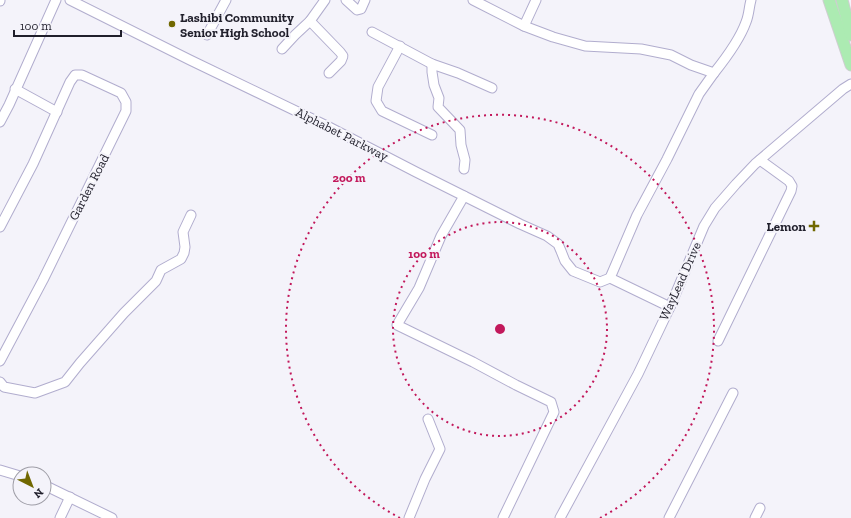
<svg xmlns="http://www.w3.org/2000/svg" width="851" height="518" font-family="'Zilla Slab',serif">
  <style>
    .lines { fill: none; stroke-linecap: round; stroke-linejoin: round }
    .minor-casing { stroke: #b1adce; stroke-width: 11 }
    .major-casing { stroke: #ceced0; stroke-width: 13 }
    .minor { stroke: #fff; stroke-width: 9 }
    .major { stroke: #acebb2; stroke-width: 11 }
    .ring { fill: none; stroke: #c2185b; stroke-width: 2; stroke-dasharray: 2 4 }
    .poi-dot { fill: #716800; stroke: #f4f3fa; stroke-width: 1.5 }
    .labels { text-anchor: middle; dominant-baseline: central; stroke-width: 4; stroke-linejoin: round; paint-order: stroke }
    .poi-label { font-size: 13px; font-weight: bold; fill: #201f2b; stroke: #f4f3fa; text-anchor: start }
    .street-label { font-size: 13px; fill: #201f2b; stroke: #f4f3fa }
    .centre { fill: #c2185b; stroke: #f4f3fa; stroke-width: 2 }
    .ring-label { font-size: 12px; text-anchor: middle; font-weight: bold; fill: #c2185b; stroke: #f4f3fa; stroke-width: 4; stroke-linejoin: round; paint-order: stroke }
  </style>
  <rect width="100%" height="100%" fill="#f4f3fa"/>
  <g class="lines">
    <defs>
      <g id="minor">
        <path d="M70 0 190 60 327 126 416 172 520 224 547 236 558 244 561 251 565 261 573 271 600 282 610 278"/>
        <path d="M346 0 357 10 361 9 365 0"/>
        <path d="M473 0 524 26 553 37 585 46 641 49 671 55 691 65 714 73 699 94 667 159 637 215 610 278 670 307"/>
        <path d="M0 1V0"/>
        <path d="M310 21 340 52 343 56 341 61 329 73"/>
        <path d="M524 26 536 0"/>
        <path d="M372 32 432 64 458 73 492 88"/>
        <path d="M207 35 226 0"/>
        <path d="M400 46 378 87 376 101 382 111 432 135"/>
        <path d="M282 49 295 35 310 21 325 0"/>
        <path d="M432 64V72L434 85 439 98 438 107 460 130 461 145 465 160 464 169"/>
        <path d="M714 73C726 58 740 39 746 22 749 15 749 7 751 0"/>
        <path d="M15 89 57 112"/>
        <path d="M0 122 9 105 56 0"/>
        <path d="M464 196 441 236 419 288 397 325 473 362 516 385 551 402 554 412 503 518"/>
        <path d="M0 227 33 164 70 82 75 75H82L121 93 126 102V111L43 280 0 361"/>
        <path d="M718 341 791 191 792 186 789 181 760 160"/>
        <path d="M0 382 4 387 35 393 65 382 80 363 124 313 156 281 161 270 181 259 184 253 185 247 183 232 191 215"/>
        <path d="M0 470 20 476"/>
        <path d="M44 485 112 518"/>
        <path d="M60 518 70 497"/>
        <path d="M409 518 425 479 440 449 428 419"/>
        <path d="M560 518 638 374 670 307 704 226 715 208 736 184 755 164 843 89 851 84"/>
        <path d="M669 518 733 393"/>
        <path d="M755 518 760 508"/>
      </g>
      <g id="major">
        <path d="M829 0 851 65"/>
        <path d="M842 0 851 35"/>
      </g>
    </defs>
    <use href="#minor" class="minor-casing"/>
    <use href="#major" class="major-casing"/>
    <use href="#minor" class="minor"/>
    <use href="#major" class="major"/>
  </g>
  <g class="ring">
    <circle cx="500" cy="329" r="107"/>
    <path d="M400 518A214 214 0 1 1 600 518"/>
  </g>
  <g class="poi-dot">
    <circle cx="172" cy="24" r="4"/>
    <path d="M812 220h4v4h4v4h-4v4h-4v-4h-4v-4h4z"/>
  </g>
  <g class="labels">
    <g class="poi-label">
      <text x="180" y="17">Lashibi Community<tspan x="180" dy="15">Senior High School</tspan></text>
      <text x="806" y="226" text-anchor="end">Lemon</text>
    </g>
    <g class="street-label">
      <text transform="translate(342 134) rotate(27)">Alphabet Parkway</text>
      <text transform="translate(89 187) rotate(-63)">Garden Road</text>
      <text transform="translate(680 281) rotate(-66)">WayLead Drive</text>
    </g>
  </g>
  <circle cx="500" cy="329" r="6" class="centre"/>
  <g class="ring-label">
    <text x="349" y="182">200 m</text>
    <text x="424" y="258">100 m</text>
  </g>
  <g transform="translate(32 486) rotate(138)"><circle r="19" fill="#f4f3fa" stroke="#9f9ea7"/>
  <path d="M0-3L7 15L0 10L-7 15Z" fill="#716800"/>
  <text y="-6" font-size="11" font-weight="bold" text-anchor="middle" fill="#201f2b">N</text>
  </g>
  <path d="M14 30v6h107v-6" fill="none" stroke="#201f2b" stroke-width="2"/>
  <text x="20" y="30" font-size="12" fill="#201f2b" stroke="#f4f3fa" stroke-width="3" paint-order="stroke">100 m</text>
</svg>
